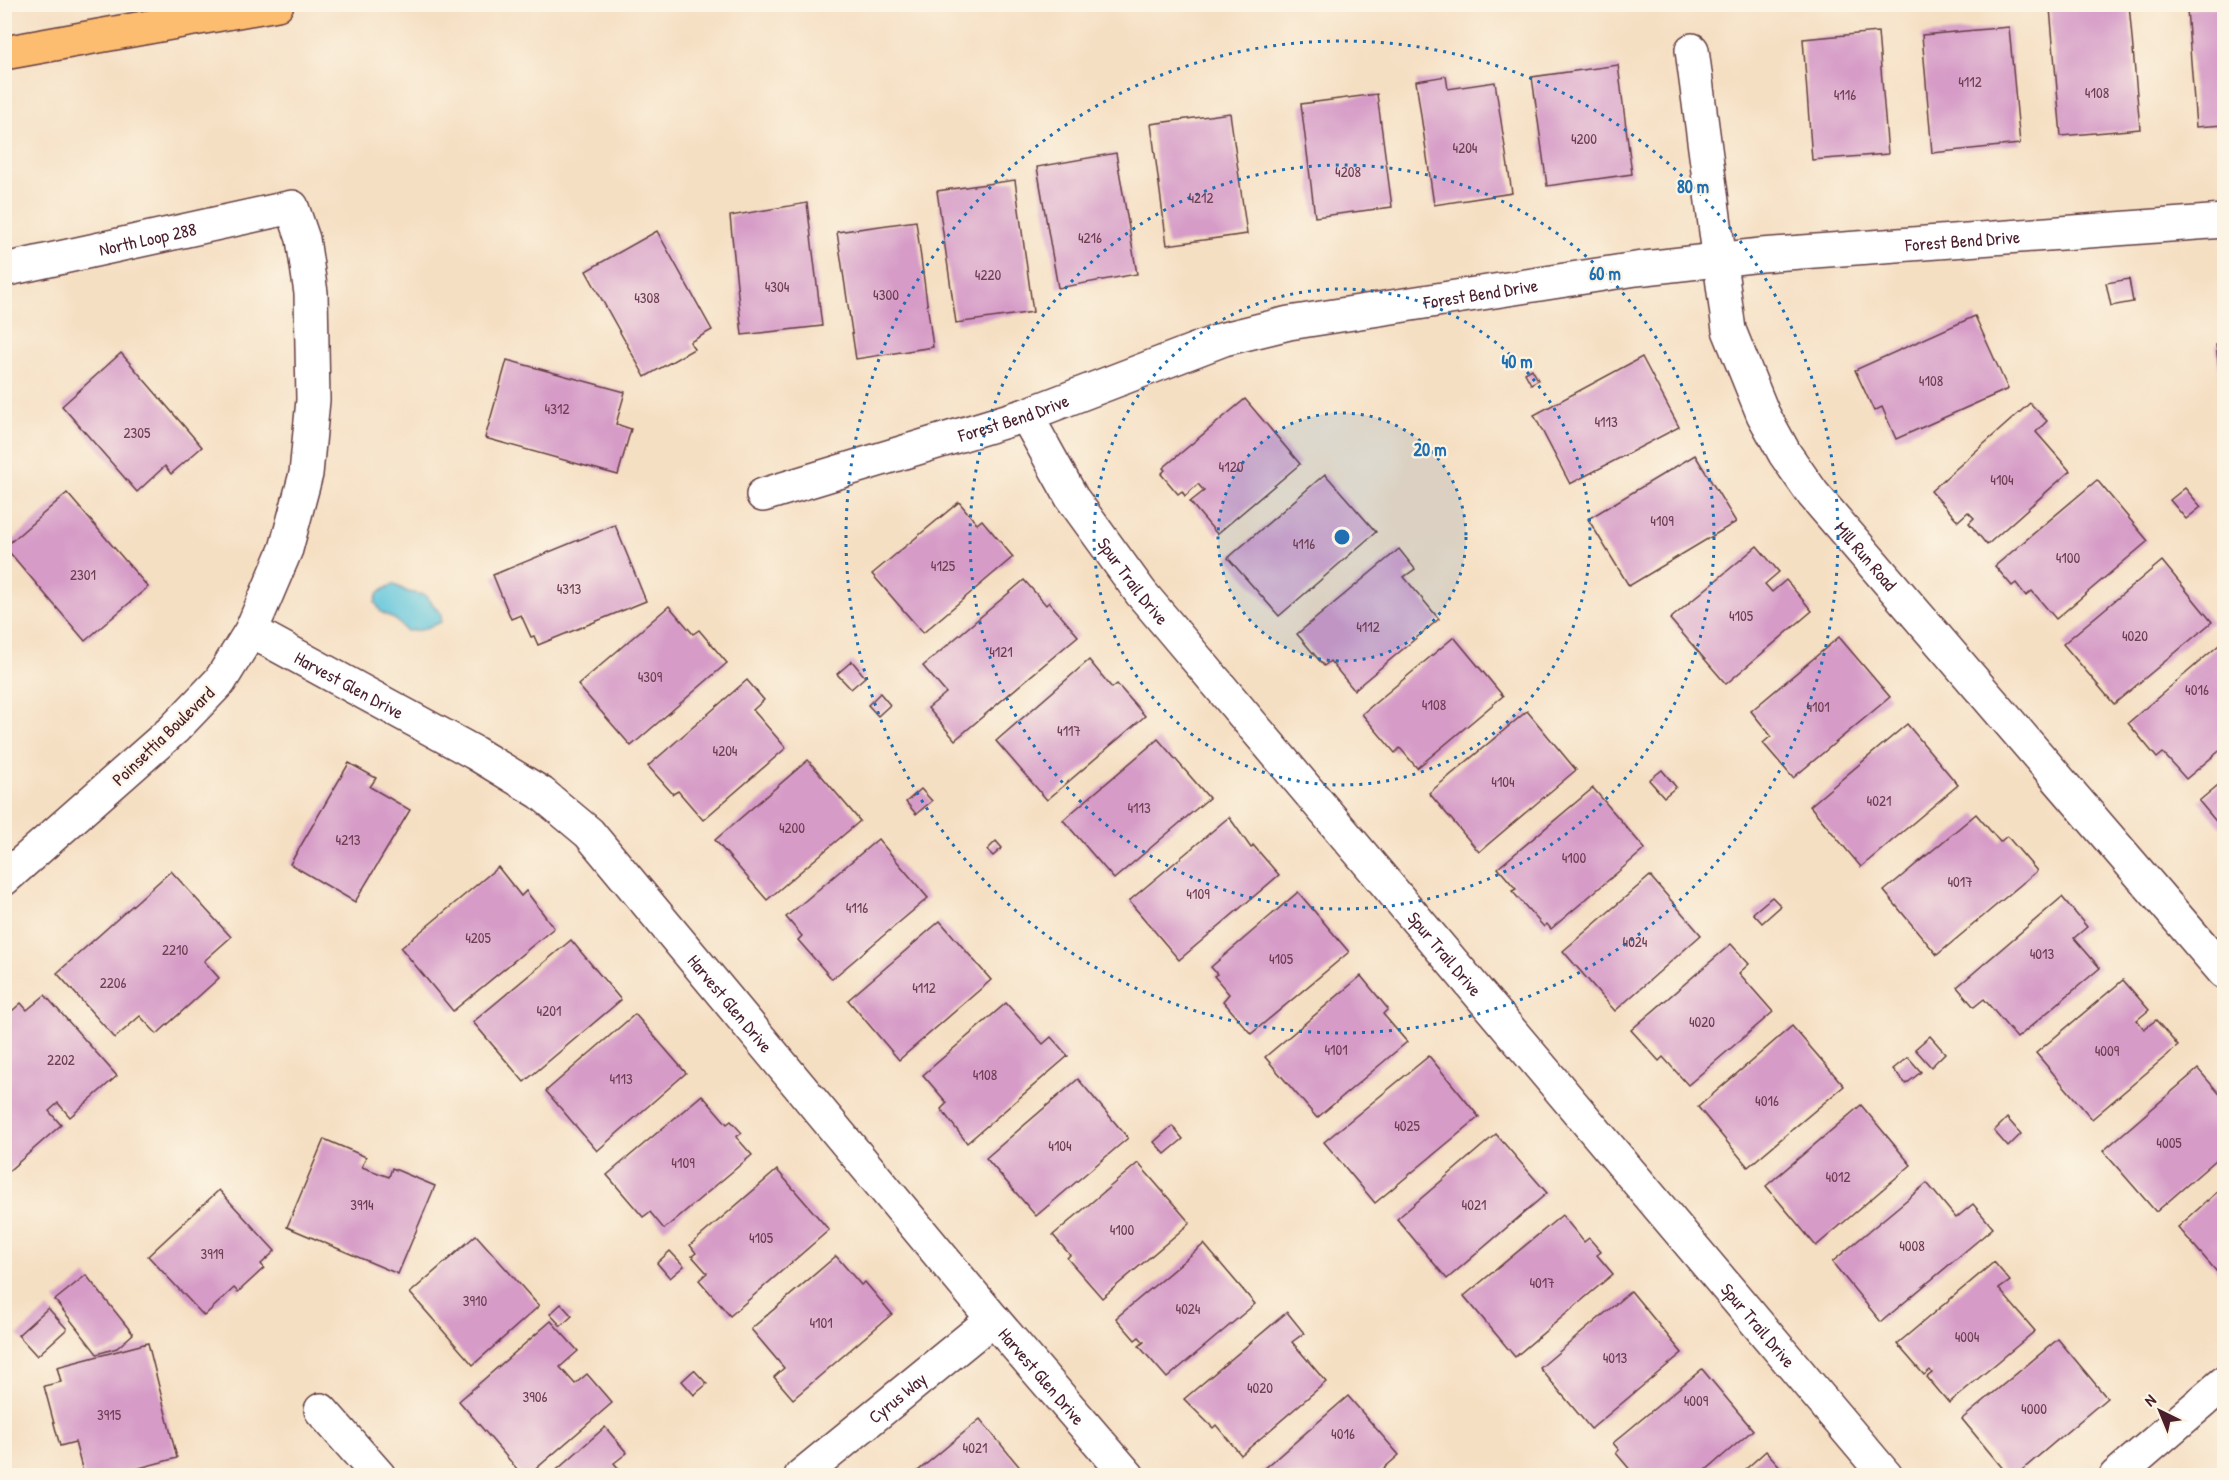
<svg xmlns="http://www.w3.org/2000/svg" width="2229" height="1480" font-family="'Patrick Hand',sans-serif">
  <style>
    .water { fill: #5ec5dc; stroke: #547284; stroke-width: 1.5 }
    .building { fill: #d69bc7 }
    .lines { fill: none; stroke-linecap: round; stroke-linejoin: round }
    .minor-casing { stroke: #643c42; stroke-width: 36 }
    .highway-casing { stroke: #643c42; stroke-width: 36 }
    .minor { stroke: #fff; stroke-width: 33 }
    .highway { stroke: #fcbd6f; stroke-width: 33 }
    .ring { fill: none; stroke: #1f6fb2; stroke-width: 3; stroke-dasharray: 3 6 }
    .labels { text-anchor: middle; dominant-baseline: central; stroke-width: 4.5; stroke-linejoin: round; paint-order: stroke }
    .number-label { font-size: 15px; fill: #6d3e52 }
    .street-label { font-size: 18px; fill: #4a1f2b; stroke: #fcf5e5 }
    .centre { fill: #1f6fb2; stroke: #fcf5e5; stroke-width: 3 }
    .ring-label { font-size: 18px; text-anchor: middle; font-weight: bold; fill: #1f6fb2; stroke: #fcf5e5; stroke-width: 4.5; stroke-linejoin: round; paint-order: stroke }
  </style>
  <rect width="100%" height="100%" fill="#fcf5e5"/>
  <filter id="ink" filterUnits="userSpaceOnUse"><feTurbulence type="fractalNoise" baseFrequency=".0167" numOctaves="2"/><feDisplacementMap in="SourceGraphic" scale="12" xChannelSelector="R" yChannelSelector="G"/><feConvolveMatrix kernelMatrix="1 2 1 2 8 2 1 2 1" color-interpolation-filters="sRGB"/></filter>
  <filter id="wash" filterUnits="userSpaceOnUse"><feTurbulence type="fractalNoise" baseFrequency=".008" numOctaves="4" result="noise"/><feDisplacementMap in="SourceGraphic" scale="24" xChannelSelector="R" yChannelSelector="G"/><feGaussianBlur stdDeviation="1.35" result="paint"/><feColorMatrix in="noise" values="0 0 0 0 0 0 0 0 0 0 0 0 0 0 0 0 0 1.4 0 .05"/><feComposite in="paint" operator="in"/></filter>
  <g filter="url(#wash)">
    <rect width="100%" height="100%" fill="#f5dfc3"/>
    <path class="water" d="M393 584 408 592 425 595 441 614V622L421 630 406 631 396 620 381 612 375 602 378 593Z"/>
    <g id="blocks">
      <g class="building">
        <path d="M2093 4H2129L2140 129 2061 136 2050 8Z"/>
        <path d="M2224 6V125L2196 127 2187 9Z"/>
        <path d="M2009 27 2020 144 1932 153 1922 35Z"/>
        <path d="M1878 32 1888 154 1812 160 1803 39Z"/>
        <path d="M1618 65 1632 174 1547 186 1532 77Z"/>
        <path d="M1446 76 1448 89 1495 82 1512 193 1434 205 1416 81Z"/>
        <path d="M1377 94 1392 207 1315 217 1301 104Z"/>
        <path d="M1230 113 1247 234 1167 245 1151 124Z"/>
        <path d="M1116 153 1137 274 1058 288 1037 167Z"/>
        <path d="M1015 180 1033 312 956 323 937 191Z"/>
        <path d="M807 203 822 326 742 335 730 216Z"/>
        <path d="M916 221 933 347 856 359 837 232Z"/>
        <path d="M657 231 712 330 690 342 694 349 645 377 586 271Z"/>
        <path d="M2129 279 2133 302 2111 306 2106 283Z"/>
        <path d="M1975 316 2008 389 1896 439 1882 407 1874 411 1855 370Z"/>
        <path d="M2224 344V392L2222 393 2216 345Z"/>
        <path d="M121 353 202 447 171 474 165 466 137 492 62 406Z"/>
        <path d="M1642 357 1679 427 1570 484 1534 415Z"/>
        <path d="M507 360 625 392 616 424 631 429 618 475 485 438Z"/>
        <path d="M1532 369 1538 380 1531 384 1525 373Z"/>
        <path d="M1245 399 1300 464 1217 534 1190 502 1204 491 1198 484 1185 496 1182 491 1178 494 1161 474 1165 470 1163 468Z"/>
        <path d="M2030 403 2047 421 2036 432 2070 471 1987 545 1969 523 1974 518 1968 512 1958 521 1931 491Z"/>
        <path d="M1695 455 1736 522 1629 586 1588 519Z"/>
        <path d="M1325 474 1376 532 1279 616 1228 558Z"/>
        <path d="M2097 480 2148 541 2056 619 2032 591 2026 596 2016 583 2012 586 1995 566Z"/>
        <path d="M2185 488 2201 507 2186 519 2170 500Z"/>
        <path d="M67 493 148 587 85 641 5 547Z"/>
        <path d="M959 502 977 524 982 520 1013 557 923 633 872 574Z"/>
        <path d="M615 525 646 601 538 645 534 636 531 637 521 615 511 619 493 575Z"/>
        <path d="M1757 546 1779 572 1765 584 1772 592 1786 580 1812 611 1726 684 1670 619Z"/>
        <path d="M1399 549 1415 569 1404 577 1439 619 1354 690 1330 661 1324 666 1297 634Z"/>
        <path d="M2162 561 2212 622 2114 704 2063 644Z"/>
        <path d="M1024 580 1046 605 1049 602 1078 636 955 740 928 708 946 693 923 666Z"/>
        <path d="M669 606 693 634 699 630 727 663 631 746 578 685Z"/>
        <path d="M1454 637 1503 696 1417 768 1400 748 1395 753 1362 714Z"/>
        <path d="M1839 637 1890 697 1793 778 1763 743 1771 736 1751 711Z"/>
        <path d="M2219 645 2224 652V747L2186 779 2163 753 2157 758 2128 723Z"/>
        <path d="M1089 660 1112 688 1117 684 1145 716 1047 800 996 741Z"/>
        <path d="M852 661 865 677 851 689 837 674Z"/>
        <path d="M747 680 764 700 753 710 786 748 703 820 678 791 673 794 648 766Z"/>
        <path d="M880 693 890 705 878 716 868 705Z"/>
        <path d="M1527 711 1576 770 1479 852 1429 793Z"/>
        <path d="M1907 724 1958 785 1861 867 1810 806Z"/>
        <path d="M1158 739 1209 798 1114 879 1063 820Z"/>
        <path d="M808 760 860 821 767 900 715 840Z"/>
        <path d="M349 763 376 778 370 787 410 810 355 902 290 864Z"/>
        <path d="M1662 770 1676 787 1664 797 1649 780Z"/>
        <path d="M2224 780V831L2199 801Z"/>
        <path d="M1593 788 1645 849 1551 929 1547 924 1544 927 1512 891 1516 889 1498 868Z"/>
        <path d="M921 789 932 801 916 814 906 802Z"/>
        <path d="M1976 814 2000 842 2007 836 2037 871 1937 955 1884 891Z"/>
        <path d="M1229 817 1251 848 1253 845 1279 875 1179 960 1129 901Z"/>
        <path d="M878 839 928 898 832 979 798 940 802 936 786 917Z"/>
        <path d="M996 841 1002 848 993 856 987 850Z"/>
        <path d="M498 867 521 896 526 891 554 928 453 1011 401 948Z"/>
        <path d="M171 871 231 937 204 961 219 978 157 1034 140 1016 115 1038 57 973Z"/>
        <path d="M1650 876 1701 935 1615 1011 1563 951Z"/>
        <path d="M1298 892 1349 952 1251 1034 1223 1001 1229 994 1214 976 1217 974 1211 967Z"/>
        <path d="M1772 897 1781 906 1762 923 1753 913Z"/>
        <path d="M2062 897 2087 927 2074 938 2100 968 2017 1038 1984 999 1974 1007 1957 987Z"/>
        <path d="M940 921 991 980 899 1060 848 1000Z"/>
        <path d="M571 940 621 1000 524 1082 473 1022Z"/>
        <path d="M1731 944 1749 964 1739 973 1773 1012 1688 1085 1663 1057 1659 1061 1631 1030Z"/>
        <path d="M1361 976 1388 1009 1383 1014 1407 1042 1317 1118 1265 1057Z"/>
        <path d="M2123 980 2149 1010 2137 1020 2144 1029 2156 1020 2178 1046 2092 1119 2036 1053Z"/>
        <path d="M45 995 117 1076 70 1117 58 1103 49 1111 61 1125 4 1175V1018L21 1003 27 1010Z"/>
        <path d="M1006 1003 1043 1044 1051 1037 1068 1056 967 1143 941 1109 947 1103 923 1075Z"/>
        <path d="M635 1014 686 1073 597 1151 546 1091Z"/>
        <path d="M1792 1026 1844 1086 1748 1167 1698 1107Z"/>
        <path d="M1930 1036 1945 1053 1931 1067 1915 1049Z"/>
        <path d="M1429 1056 1479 1117 1375 1203 1324 1142Z"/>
        <path d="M1908 1057 1921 1072 1906 1084 1893 1069Z"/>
        <path d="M2198 1069 2224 1099V1153L2156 1212 2103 1151Z"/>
        <path d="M1078 1079 1128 1138 1036 1216 986 1158Z"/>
        <path d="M702 1095 727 1124 731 1121 742 1133 736 1137 752 1155 664 1229 650 1212 643 1217 607 1175Z"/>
        <path d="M1861 1105 1911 1165 1816 1246 1766 1186Z"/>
        <path d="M2007 1118 2021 1134 2008 1147 1994 1131Z"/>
        <path d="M1172 1126 1183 1139 1165 1154 1154 1142Z"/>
        <path d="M1496 1134 1547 1193 1447 1279 1397 1219Z"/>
        <path d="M324 1139 366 1157 362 1167 389 1177 392 1168 435 1186 398 1274 287 1227Z"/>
        <path d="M1138 1163 1190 1223 1102 1298 1067 1258 1070 1255 1053 1235Z"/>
        <path d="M777 1170 829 1230 730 1316 699 1280 707 1273 692 1256 696 1253 690 1245Z"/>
        <path d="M1927 1183 1956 1218 1973 1204 1993 1228 1881 1322 1832 1262Z"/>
        <path d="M2224 1186V1280L2178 1227Z"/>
        <path d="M219 1190 275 1251 261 1264 264 1268 238 1292 234 1288 204 1316 148 1256Z"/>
        <path d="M1562 1215 1584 1242 1589 1238 1601 1252 1597 1255 1613 1274 1515 1357 1464 1296Z"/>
        <path d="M476 1235 539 1306 473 1365 410 1293Z"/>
        <path d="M1204 1244 1255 1304 1167 1378 1139 1346 1144 1342 1139 1337 1135 1340 1116 1318Z"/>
        <path d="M670 1251 684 1266 670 1278 657 1263Z"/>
        <path d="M836 1256 861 1285 865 1282 892 1314 793 1399 774 1377 784 1368 751 1329Z"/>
        <path d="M1994 1262 2010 1281 1999 1289 2035 1331 1949 1403 1927 1377 1932 1373 1930 1370 1924 1375 1897 1344Z"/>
        <path d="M86 1275 133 1334 117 1348 97 1354 55 1300Z"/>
        <path d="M1631 1291 1682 1353 1591 1429 1540 1368Z"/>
        <path d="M561 1304 572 1316 561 1326 550 1314Z"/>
        <path d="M48 1308 67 1329 37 1356 18 1335Z"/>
        <path d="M1287 1312 1304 1333 1292 1342 1326 1382 1241 1455 1216 1425 1213 1428 1184 1399Z"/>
        <path d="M551 1321 578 1351 560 1367 575 1384 587 1374 612 1403 531 1473 523 1476 459 1401Z"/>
        <path d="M2058 1339 2107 1398 2015 1476H2009L1962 1419Z"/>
        <path d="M148 1343 177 1458 109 1476H84L75 1442 60 1446 44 1386 61 1382 57 1367Z"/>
        <path d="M1702 1369 1753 1430 1699 1476H1628L1632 1472 1616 1453 1619 1450 1613 1443Z"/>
        <path d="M694 1370 707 1384 694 1395 682 1381Z"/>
        <path d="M1348 1396 1399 1455 1375 1476H1256Z"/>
        <path d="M980 1419 1027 1476H912Z"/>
        <path d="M605 1427 627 1453 614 1463 625 1476H550Z"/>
        <path d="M1766 1451 1783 1470 1787 1467 1794 1476H1738Z"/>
      </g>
    </g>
  </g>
  <g filter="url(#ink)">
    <use href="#blocks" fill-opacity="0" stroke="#643c42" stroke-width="1.5"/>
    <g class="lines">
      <defs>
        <g id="minor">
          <path id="s1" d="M1692 50 1729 330 1763 414 1785 454 1813 494 2224 972"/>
          <path id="s2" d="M4 270 292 207 303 239 311 293 313 400 306 474 286 549 251 631 220 681 174 729 4 879"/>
          <path id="s3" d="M1026 415 1072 498 1141 593 1886 1476"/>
          <path id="s4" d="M763 495 1026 415 1224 339 1289 323 1636 269 1761 255 2224 221"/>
          <path id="s5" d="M251 631 475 753 541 793 589 833 993 1319 1128 1476"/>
          <path d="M321 1410 379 1476"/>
          <path id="s6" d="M801 1476 993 1319"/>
          <path d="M2116 1476 2224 1383"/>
        </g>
        <path id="highway" d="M4 53 277 4"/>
      </defs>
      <use href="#minor" class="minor-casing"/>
      <use href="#highway" class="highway-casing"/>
      <use href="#minor" class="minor"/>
      <use href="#highway" class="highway"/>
    </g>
  </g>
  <circle cx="1342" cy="537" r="124" fill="#1f6fb2" fill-opacity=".12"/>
  <g class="ring">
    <circle cx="1342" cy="537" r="124"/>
    <circle cx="1342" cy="537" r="248"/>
    <circle cx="1342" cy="537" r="372"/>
    <circle cx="1342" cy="537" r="496"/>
  </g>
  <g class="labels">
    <g class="number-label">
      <text x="1970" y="81">4112</text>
      <text x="2097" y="92">4108</text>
      <text x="1845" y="94">4116</text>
      <text x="1584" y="138">4200</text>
      <text x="1465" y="147">4204</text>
      <text x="1348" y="171">4208</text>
      <text x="1201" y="197">4212</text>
      <text x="1090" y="237">4216</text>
      <text x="988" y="274">4220</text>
      <text x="777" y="286">4304</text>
      <text x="886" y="294">4300</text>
      <text x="647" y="297">4308</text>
      <text x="1931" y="380">4108</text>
      <text x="557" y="408">4312</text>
      <text x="1606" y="421">4113</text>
      <text x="137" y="432">2305</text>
      <text x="1231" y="466">4120</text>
      <text x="2002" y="479">4104</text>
      <text x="1662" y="520">4109</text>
      <text x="1304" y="543">4116</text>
      <text x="2068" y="557">4100</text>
      <text x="943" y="565">4125</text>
      <text x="83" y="574">2301</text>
      <text x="569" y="588">4313</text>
      <text x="1741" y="615">4105</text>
      <text x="1368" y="626">4112</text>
      <text x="2135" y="635">4020</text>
      <text x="1001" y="651">4121</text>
      <text x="650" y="676">4309</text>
      <text x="2197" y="689">4016</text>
      <text x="1434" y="704">4108</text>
      <text x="1818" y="706">4101</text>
      <text x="1069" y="730">4117</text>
      <text x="725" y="750">4204</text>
      <text x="1503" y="781">4104</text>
      <text x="1879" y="800">4021</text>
      <text x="1139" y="807">4113</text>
      <text x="792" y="827">4200</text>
      <text x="348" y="839">4213</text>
      <text x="1574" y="857">4100</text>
      <text x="1960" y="881">4017</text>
      <text x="1198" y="893">4109</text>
      <text x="857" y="907">4116</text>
      <text x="478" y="937">4205</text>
      <text x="1635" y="941">4024</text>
      <text x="175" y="949">2210</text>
      <text x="2042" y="953">4013</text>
      <text x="1281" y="958">4105</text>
      <text x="113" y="982">2206</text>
      <text x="924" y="987">4112</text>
      <text x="549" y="1010">4201</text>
      <text x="1702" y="1021">4020</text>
      <text x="1336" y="1049">4101</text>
      <text x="2107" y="1050">4009</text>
      <text x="61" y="1059">2202</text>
      <text x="985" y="1074">4108</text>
      <text x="621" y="1078">4113</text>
      <text x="1767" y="1100">4016</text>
      <text x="1407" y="1125">4025</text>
      <text x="2169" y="1142">4005</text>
      <text x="1060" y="1145">4104</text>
      <text x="683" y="1162">4109</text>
      <text x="1838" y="1176">4012</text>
      <text x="362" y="1204">3914</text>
      <text x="1474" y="1204">4021</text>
      <text x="1122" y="1229">4100</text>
      <text x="761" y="1237">4105</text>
      <text x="1912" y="1245">4008</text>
      <text x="212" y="1253">3919</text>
      <text x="1542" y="1282">4017</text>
      <text x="475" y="1300">3910</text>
      <text x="1188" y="1308">4024</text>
      <text x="821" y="1322">4101</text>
      <text x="1967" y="1336">4004</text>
      <text x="1615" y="1357">4013</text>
      <text x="1260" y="1387">4020</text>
      <text x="535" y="1396">3906</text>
      <text x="1696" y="1400">4009</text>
      <text x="2034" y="1408">4000</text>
      <text x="109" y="1414">3915</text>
      <text x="1343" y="1433">4016</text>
      <text x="975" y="1447">4021</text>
    </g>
    <g class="street-label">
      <text stroke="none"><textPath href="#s2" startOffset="147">North Loop 288</textPath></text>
      <text stroke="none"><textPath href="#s4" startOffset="1233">Forest Bend Drive</textPath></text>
      <text stroke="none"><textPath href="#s4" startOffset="748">Forest Bend Drive</textPath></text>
      <text stroke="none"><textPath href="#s4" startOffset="262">Forest Bend Drive</textPath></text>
      <text stroke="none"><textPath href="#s1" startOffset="549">Mill Run Road</textPath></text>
      <text stroke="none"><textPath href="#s3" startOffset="198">Spur Trail Drive</textPath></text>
      <text stroke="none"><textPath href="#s5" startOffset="112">Harvest Glen Drive</textPath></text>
      <text transform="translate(163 736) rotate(-44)">Poinsettia Boulevard</text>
      <text stroke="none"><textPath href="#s3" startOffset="684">Spur Trail Drive</textPath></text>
      <text stroke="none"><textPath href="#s5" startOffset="616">Harvest Glen Drive</textPath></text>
      <text stroke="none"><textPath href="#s3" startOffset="1170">Spur Trail Drive</textPath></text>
      <text stroke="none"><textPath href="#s5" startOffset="1102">Harvest Glen Drive</textPath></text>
      <text stroke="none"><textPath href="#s6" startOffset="124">Cyrus Way</textPath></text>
    </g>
  </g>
  <circle cx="1342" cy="537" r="9" class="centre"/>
  <g class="ring-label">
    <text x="1693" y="193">80 m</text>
    <text x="1605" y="280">60 m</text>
    <text x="1517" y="368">40 m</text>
    <text x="1430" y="456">20 m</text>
  </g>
  <rect width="2229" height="1480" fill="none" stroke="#fcf5e5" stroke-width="24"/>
  <g transform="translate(2160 1411) rotate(317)" stroke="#fcf5e5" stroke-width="4.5" paint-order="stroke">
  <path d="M0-4.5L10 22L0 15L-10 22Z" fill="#4a1f2b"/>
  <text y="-9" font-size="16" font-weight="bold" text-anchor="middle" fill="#4a1f2b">N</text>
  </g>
</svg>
